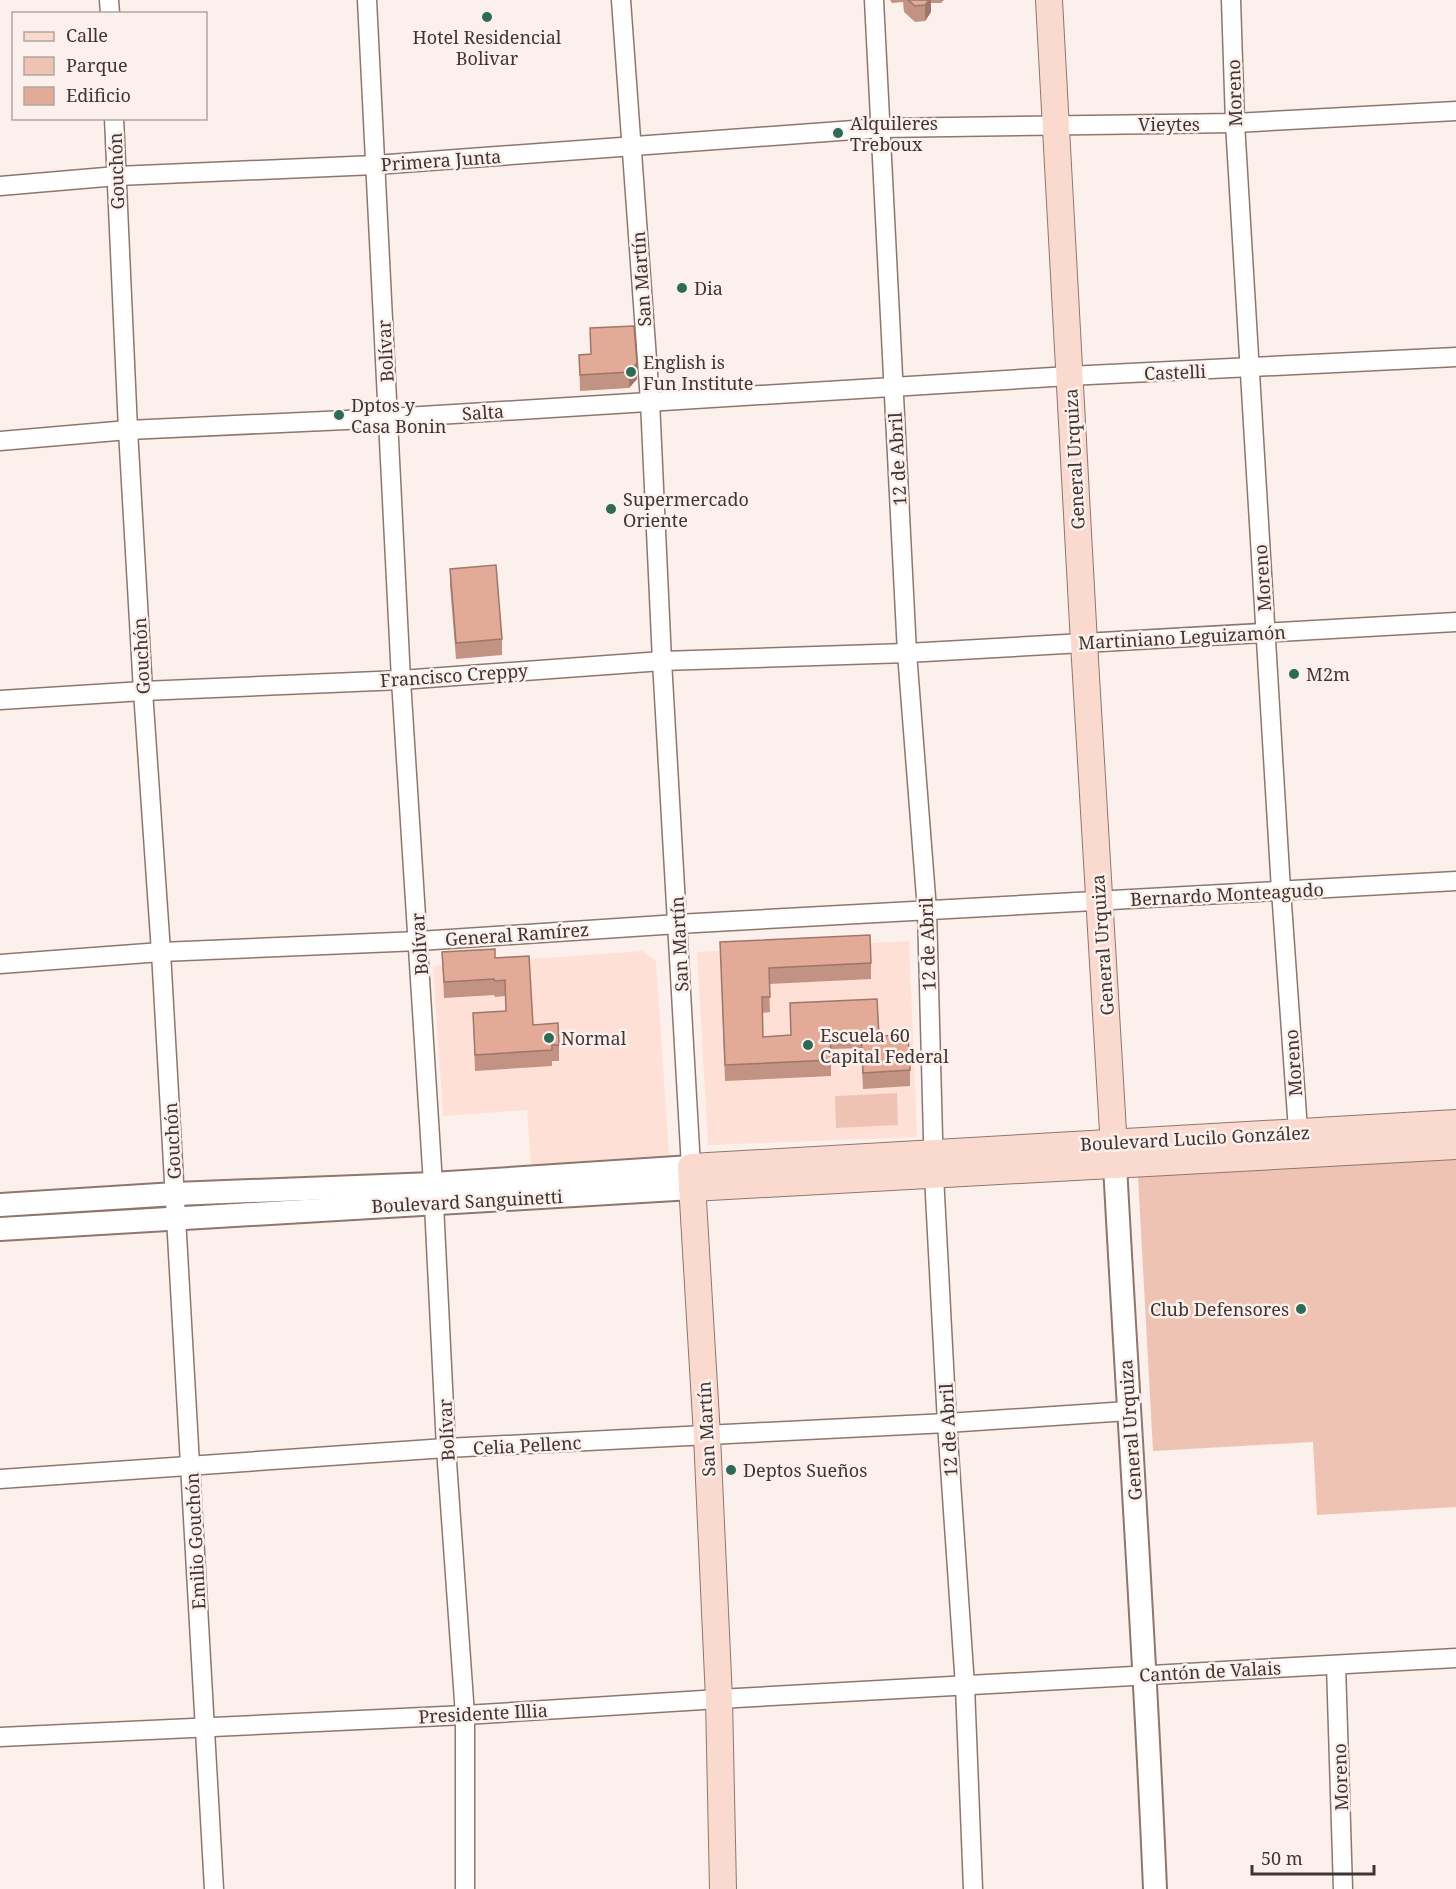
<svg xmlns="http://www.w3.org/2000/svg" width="1456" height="1889" font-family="'Noto Serif',serif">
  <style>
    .built { fill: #fee0d6 }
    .park { fill: #efc3b4 }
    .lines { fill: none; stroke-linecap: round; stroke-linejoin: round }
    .minor-casing { stroke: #8f766d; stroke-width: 21 }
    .tertiary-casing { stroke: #8f766d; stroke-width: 26 }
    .secondary-casing { stroke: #8f766d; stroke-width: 28 }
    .minor { stroke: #fff; stroke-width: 18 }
    .tertiary { stroke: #fff; stroke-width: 22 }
    .secondary { stroke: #fadacf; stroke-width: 26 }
    .wall { fill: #c29282 }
    .shaded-wall { fill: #9e776a }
    .building { fill: #e2aa97; stroke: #9e776a; stroke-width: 1.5 }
    .poi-dot { fill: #2e6b57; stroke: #fbf0ec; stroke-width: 2 }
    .labels { text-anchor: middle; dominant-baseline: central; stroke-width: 5; stroke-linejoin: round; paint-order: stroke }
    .poi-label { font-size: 18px; fill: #3f3431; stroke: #fbf0ec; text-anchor: start }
    .street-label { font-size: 18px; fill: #3f3431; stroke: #fbf0ec }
  </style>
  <rect width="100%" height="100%" fill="#fbf0ec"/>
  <g class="built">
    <path d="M909 941 917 1137 708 1145 697 952Z"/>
    <path d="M643 951 656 961 669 1155 531 1165 527 1110 443 1116 433 966Z"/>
  </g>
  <g class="park">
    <path d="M897 1093 898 1125 836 1128 835 1096Z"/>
    <path d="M1456 1159V1507L1317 1515 1313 1442 1153 1451 1138 1177Z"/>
  </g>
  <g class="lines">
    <defs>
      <g id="minor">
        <path d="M109 0 110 14"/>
        <path d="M367 0 401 680 433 1184 446 1448 465 1715V1889"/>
        <path d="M621 0 650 401 662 661 691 1167"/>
        <path d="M874 0 907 653 927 910 934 1176 947 1423 965 1686 973 1889"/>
        <path d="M1231 0 1235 123 1281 890 1299 1144"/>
        <path d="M114 118 128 430 143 691 161 952 214 1889"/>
        <path d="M0 186 117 176 375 165 881 128 1235 123 1456 111"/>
        <path d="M0 441 128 430 389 418 1069 376 1456 357"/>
        <path d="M0 700 143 691 401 680 662 661 907 653 1456 622"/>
        <path d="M0 964 161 952 419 941 678 924 1456 881"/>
        <path d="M0 1479 446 1448 947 1423 1128 1411"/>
        <path d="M1336 1665 1343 1889"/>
        <path d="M0 1737 465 1715 719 1699 1456 1658"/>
      </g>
      <g id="tertiary">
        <path d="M1115 1165C1128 1407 1145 1648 1155 1889"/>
        <path d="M0 1205 175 1194 433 1184 691 1167"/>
        <path d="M0 1229 692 1188"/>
      </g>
      <g id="secondary">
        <path d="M1049 0 1084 643 1115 1165"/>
        <path d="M692 1188 1456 1146"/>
        <path d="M723 1889 719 1699 707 1436 691 1167 1456 1123"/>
      </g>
    </defs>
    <use href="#minor" class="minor-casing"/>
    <use href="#tertiary" class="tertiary-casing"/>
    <use href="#secondary" class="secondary-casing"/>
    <use href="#minor" class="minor"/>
    <use href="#tertiary" class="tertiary"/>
    <use href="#secondary" class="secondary"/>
  </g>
  <g class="wall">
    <path d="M890 0H944L941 3H931V12L925 21 915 22 904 12 903 2 892 3Z"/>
    <path d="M590 328 637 379 629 388 580 391 579 355 591 354Z"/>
    <path d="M450 569 502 639V655L456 659 450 585Z"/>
    <path d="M720 942 871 963V979L769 984 770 1012 762 1013 763 1037 791 1035 790 1003 879 1036 910 1070V1086L863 1089 861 1048 831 1049V1076L725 1081Z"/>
    <path d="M442 952 495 958 533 1025 559 1045V1061H552V1066L475 1071 473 1013 506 1011 505 996 495 997 494 995 444 998Z"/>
  </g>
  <g class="shaded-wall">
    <path d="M929 0H931V12L925 21V5Z"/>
    <path d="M637 363V379L629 388V372Z"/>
  </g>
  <g class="building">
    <path d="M908 0H929L925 5 915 6Z"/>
    <path d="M634 326 637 363 629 372 580 375 579 355 591 354 590 328Z"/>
    <path d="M496 565 502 639 456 643 450 569Z"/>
    <path d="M870 935 871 963 769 968 770 997H762L763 1037 791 1035 790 1003 877 999 879 1036 908 1035 910 1070 863 1073 861 1032 830 1034 831 1060 725 1065 720 942Z"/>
    <path d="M495 949V958L529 956 533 1025 558 1023 559 1045H552V1050L475 1055 473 1013 506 1011 505 980 495 981 494 979 444 982 442 952Z"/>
  </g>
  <g class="poi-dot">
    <circle cx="487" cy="17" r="6"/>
    <circle cx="838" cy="133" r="6"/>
    <circle cx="682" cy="288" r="6"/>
    <circle cx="631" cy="372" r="6"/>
    <circle cx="339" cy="415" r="6"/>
    <circle cx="611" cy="509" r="6"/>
    <circle cx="1294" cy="674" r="6"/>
    <circle cx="549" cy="1038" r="6"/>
    <circle cx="808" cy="1045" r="6"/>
    <circle cx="1301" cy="1309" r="6"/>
    <circle cx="731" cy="1470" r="6"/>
  </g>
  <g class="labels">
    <g class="poi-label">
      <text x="487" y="37" text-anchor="middle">Hotel Residencial<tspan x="487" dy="21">Bolivar</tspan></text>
      <text x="850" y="123">Alquileres<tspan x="850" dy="21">Treboux</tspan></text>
      <text x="694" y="288">Dia</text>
      <text x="643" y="362">English is<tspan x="643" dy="21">Fun Institute</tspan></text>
      <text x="351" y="405">Dptos y<tspan x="351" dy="21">Casa Bonin</tspan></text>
      <text x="623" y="499">Supermercado<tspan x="623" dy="21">Oriente</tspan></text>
      <text x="1306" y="674">M2m</text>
      <text x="820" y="1035">Escuela 60<tspan x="820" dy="21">Capital Federal</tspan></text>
      <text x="561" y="1038">Normal</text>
      <text x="1289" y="1309" text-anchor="end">Club Defensores</text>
      <text x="743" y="1470">Deptos Sueños</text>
    </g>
    <g class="street-label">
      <text transform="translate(1234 93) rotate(-92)">Moreno</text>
      <text x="1169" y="124">Vieytes</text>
      <text transform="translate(441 160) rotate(-4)">Primera Junta</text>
      <text transform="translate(116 171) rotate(-92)">Gouchón</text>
      <text transform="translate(641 279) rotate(-94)">San Martín</text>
      <text transform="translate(385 351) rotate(-93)">Bolívar</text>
      <text transform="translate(1175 372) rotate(-2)">Castelli</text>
      <text transform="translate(483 412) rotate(-4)">Salta</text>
      <text transform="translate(897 459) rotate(-93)">12 de Abril</text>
      <text transform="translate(1074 459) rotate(-93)">General Urquiza</text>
      <text transform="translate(1262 578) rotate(-94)">Moreno</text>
      <text transform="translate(1182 637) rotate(-3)">Martiniano Leguizamón</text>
      <text transform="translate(141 656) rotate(-93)">Gouchón</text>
      <text transform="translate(454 675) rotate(-4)">Francisco Creppy</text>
      <text transform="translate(1227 894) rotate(-3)">Bernardo Monteagudo</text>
      <text transform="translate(517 934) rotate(-4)">General Ramírez</text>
      <text transform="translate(419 944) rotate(-94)">Bolívar</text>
      <text transform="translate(679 944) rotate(-93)">San Martín</text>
      <text transform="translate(927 944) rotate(-92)">12 de Abril</text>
      <text transform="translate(1102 945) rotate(-94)">General Urquiza</text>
      <text transform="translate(1293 1063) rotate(-94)">Moreno</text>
      <text transform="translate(1195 1138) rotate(-3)">Boulevard Lucilo González</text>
      <text transform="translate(172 1141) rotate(-93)">Gouchón</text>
      <text transform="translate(467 1201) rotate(-3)">Boulevard Sanguinetti</text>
      <text transform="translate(706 1429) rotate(-93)">San Martín</text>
      <text transform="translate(446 1430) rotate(-93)">Bolívar</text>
      <text transform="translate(948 1430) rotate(-93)">12 de Abril</text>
      <text transform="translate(1130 1430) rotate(-94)">General Urquiza</text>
      <text transform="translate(527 1445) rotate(-3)">Celia Pellenc</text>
      <text transform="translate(195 1541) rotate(-93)">Emilio Gouchón</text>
      <text transform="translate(1210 1671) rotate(-3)">Cantón de Valais</text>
      <text transform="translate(483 1713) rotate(-3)">Presidente Illia</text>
      <text transform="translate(1340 1777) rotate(-92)">Moreno</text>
    </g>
  </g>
  <rect x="12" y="12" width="195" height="108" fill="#fbf0ec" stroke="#b0a5a1" stroke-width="1.5"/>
  <rect x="24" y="32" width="30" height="9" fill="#fadacf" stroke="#b0a5a1" stroke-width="1.5"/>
  <text x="66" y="42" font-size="18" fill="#3f3431">Calle</text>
  <rect x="24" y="57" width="30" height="18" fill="#efc3b4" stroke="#b0a5a1" stroke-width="1.5"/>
  <text x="66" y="72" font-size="18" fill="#3f3431">Parque</text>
  <rect x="24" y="87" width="30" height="18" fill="#e2aa97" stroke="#b0a5a1" stroke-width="1.5"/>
  <text x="66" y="102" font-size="18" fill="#3f3431">Edificio</text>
  <path d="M1252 1865v9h122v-9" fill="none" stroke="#3f3431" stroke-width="3"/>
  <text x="1261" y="1865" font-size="18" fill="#3f3431" stroke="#fbf0ec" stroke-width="4.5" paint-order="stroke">50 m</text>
</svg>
